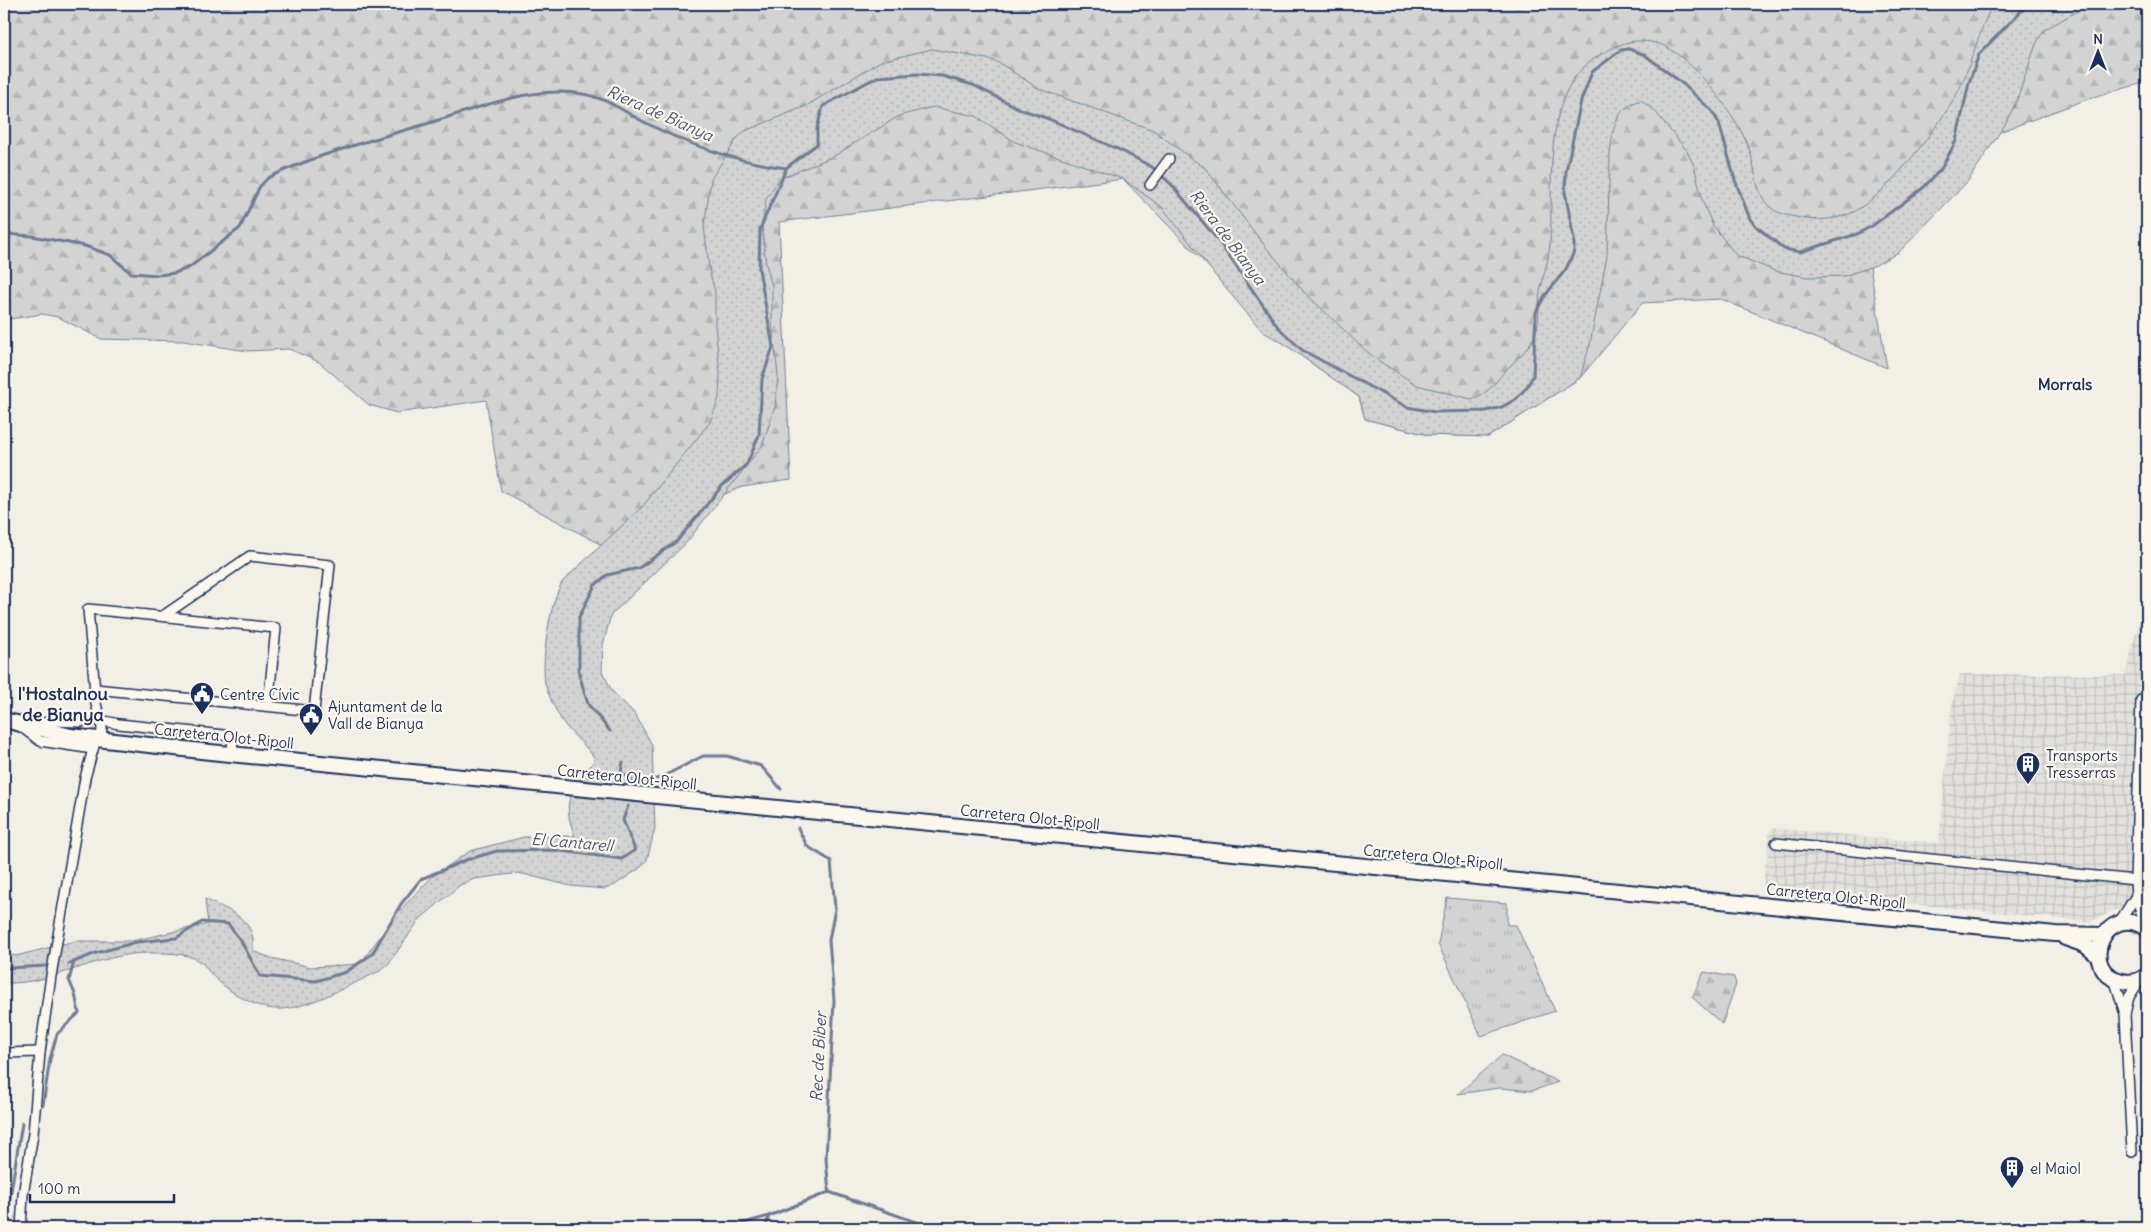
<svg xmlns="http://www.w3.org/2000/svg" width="2151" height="1232" font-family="Delius,sans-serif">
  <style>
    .industrial { fill: url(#industrial-grid) }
    .grass { fill: url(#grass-tufts); stroke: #768198 }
    .forest { fill: url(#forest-firs); stroke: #768198 }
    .park { fill: url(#park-dots); stroke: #768198 }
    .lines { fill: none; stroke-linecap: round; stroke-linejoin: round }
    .stream { stroke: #707b93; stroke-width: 3 }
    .minor-casing { stroke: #1b2f5e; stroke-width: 12 }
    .primary-casing { stroke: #1b2f5e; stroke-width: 18 }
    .minor { stroke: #fbf7ec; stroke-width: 9 }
    .primary { stroke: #fbf7ec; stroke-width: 14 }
    .labels { text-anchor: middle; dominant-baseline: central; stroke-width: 4.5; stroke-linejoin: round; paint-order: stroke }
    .poi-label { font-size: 15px; fill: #1b2f5e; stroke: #fbf7ec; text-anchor: start }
    .street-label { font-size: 15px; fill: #1b2f5e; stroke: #fbf7ec }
    .water-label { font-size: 16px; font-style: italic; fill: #465579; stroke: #fbf7ec }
    .neighbourhood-label { font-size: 16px; font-weight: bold; fill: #1b2f5e; stroke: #fbf7ec }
    .quarter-label { font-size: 18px; font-weight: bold; fill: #1b2f5e; stroke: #fbf7ec }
  </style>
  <defs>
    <pattern id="industrial-grid" width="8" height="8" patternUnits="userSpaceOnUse" patternTransform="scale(1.25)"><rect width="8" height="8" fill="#e2e1dc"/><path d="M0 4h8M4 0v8" fill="none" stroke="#c1c1bf"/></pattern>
    <pattern id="grass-tufts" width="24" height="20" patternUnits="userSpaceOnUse" patternTransform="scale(1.25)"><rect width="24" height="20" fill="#d2d3d2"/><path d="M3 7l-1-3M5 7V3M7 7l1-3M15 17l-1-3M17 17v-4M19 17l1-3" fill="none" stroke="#b4b5b7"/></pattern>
    <pattern id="forest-firs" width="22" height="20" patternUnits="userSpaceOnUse" patternTransform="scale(1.25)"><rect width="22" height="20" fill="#d2d3d2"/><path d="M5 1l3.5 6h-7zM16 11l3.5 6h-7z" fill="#b4b5b7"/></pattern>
    <pattern id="park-dots" width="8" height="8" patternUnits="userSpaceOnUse" patternTransform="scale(1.25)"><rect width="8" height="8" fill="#d2d3d2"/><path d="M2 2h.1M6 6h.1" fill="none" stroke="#b4b5b7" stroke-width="1.8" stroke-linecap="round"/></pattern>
  </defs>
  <rect width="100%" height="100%" fill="#f2efe6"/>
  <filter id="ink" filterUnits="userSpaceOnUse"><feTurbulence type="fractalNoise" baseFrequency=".02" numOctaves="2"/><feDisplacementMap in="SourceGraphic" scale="10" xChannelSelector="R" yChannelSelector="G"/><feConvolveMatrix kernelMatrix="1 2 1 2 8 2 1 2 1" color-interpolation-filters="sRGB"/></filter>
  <g filter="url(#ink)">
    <path class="industrial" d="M2147 591V914L2115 910 2090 922 1763 889 1770 828 1939 843 1951 709 1960 674 2125 675Z"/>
    <path class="grass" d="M1447 898 1507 903V925H1516L1555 1011 1481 1036 1438 944Z"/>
    <g class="forest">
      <path d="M4 4H2147V82L2093 97 1989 136 1948 195 1870 267 1887 368 1721 299 1642 303 1580 378 1488 437 1428 435 1365 419 1359 397 1283 343 1123 179 779 222 791 480 742 487 602 545 501 491 486 400 397 413 369 405 319 362 289 349 247 351 183 341 101 339 58 317 42 314 4 320Z"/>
      <path d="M1704 972 1734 977 1736 984 1722 1024 1692 997Z"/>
      <path d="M1502 1055 1558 1082 1532 1091 1499 1088 1458 1094Z"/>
    </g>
    <path class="park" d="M1993 4H2090L2044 30 2036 44 2017 100 2004 126 1968 181 1899 252 1876 265 1844 276 1807 277 1775 271 1736 255 1712 224 1702 200 1695 168 1687 151 1654 110 1641 100 1629 105 1619 115 1613 131 1610 153 1607 256 1590 344 1580 378 1488 437 1428 435 1365 419 1359 397 1283 343 1263 332 1222 284 1163 208 1123 179 1015 142 976 116 933 107 899 116 834 156 779 179 766 199 762 227 766 264 772 286V324L778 375 775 407 762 446 686 543 611 615 603 645 602 671 612 691 635 714 652 745 655 828 647 860 640 868 615 885 605 889 571 886 519 873 474 879 460 885 420 919 389 963 380 971C353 983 309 1008 281 1009 258 1011 227 991 212 975 207 970 205 964 199 961 185 952 164 953 148 953 98 953 53 985 4 983V954L16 956 75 941H132L208 924 205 899C221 907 247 915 252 935 254 940 253 947 253 951L271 958 311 967 360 964 397 913 432 877 470 851 524 837 575 836C559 797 574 791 595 759 587 746 574 737 565 725 557 714 548 695 545 683 541 660 550 600 563 581L643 506 710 422 719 398 720 373 715 326V291L710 274 704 226 711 179 738 137 745 131 806 106 881 61 932 49 992 60 1001 64 1039 89 1153 130 1206 169 1265 246 1304 292 1365 350 1379 361 1417 385 1471 399C1486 396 1496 382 1505 371 1515 361 1532 346 1536 332 1540 320 1538 305 1540 292 1543 276 1549 260 1550 243 1554 186 1540 91 1597 57 1608 50 1626 40 1639 41 1648 41 1661 43 1668 48 1699 66 1736 115 1749 148 1756 168 1754 193 1771 208 1778 214 1791 216 1800 218 1816 221 1833 220 1849 214 1882 201 1934 132 1953 101 1971 71 1976 35 1993 4Z"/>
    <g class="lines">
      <g class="stream">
        <path d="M2124 4H2135"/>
        <path d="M4 234 32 236 85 246 110 255 131 273 158 275 175 273 190 267 240 228 260 186 268 178 278 173C326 152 375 139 426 124 477 109 534 83 588 95 610 100 626 113 646 123 689 145 738 162 786 168L817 144V128L823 106 877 77 917 74 942 76 973 85 1020 109 1049 119 1124 152 1152 167 1171 184 1217 239 1278 327 1302 350 1407 407 1435 412 1486 411 1502 407 1516 399 1526 388 1533 376 1536 312 1544 297 1566 269 1574 252V239L1565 192 1566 171 1581 101 1592 72 1621 50 1629 49 1645 55 1683 84 1712 111 1719 123 1735 180 1750 219 1757 227 1784 249 1800 252 1857 234 1872 226 1923 188 1941 169 1956 141 1969 83 1979 54 2028 4"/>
        <path d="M610 731 588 704 579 674V617L595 585 607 575 639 568 677 541 722 486 747 464 759 435 762 379 773 347 759 269 760 229 786 169"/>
        <path d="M623 762 621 772 635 784 660 778 703 756H727L761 766 781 789"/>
        <path d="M798 828 807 846 831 861 835 909 829 940 834 1000 826 1159 829 1192 934 1228"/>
        <path d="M69 964 96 953 137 942 176 938 202 922 228 924 241 941 260 976 316 981 346 972 372 954 401 904 421 879 466 860 497 851 553 850 622 859 635 850 623 820 628 806"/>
        <path d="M4 966 8 968 46 966"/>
        <path d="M43 1105 50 1059 57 1034 79 1013 75 994 69 980 74 962"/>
        <path d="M8 1228 10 1197 22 1123"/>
        <path d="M727 1228 769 1216"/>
        <path d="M765 1228 769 1216 829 1192"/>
      </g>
      <defs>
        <g id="minor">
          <path d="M1150 185 1169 159"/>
          <path d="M95 689 314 711 330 565 250 556 163 616"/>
          <path d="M2141 700 2135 880 2136 896 2146 928"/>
          <path d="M20 726 40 741 93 749"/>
          <path d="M37 729 43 723 52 721 79 722 95 719 119 724 233 736 232 753"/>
          <path d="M101 740 102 727 96 704 88 609 276 628 268 706"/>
          <path d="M1776 843 2135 880"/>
          <path d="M2118 924 2136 896"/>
          <path d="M2114 978 2125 1014"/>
          <path d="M4 1053 40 1052"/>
          <path d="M2132 1152 2125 1014 2129 997 2140 980"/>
          <path d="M21 1228 23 1195 33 1134 40 1052 51 976 85 778 96 739"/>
        </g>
        <g id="primary">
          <path d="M4 720 71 736 210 752 2055 934 2103 935"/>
          <path d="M2147 929C2105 899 2076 972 2122 981 2131 983 2140 981 2147 975"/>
          <path d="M2065 938 2085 945 2098 956"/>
        </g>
      </defs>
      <use href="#minor" class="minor-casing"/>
      <use href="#primary" class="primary-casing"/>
      <use href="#minor" class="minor"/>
      <use href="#primary" class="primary"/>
    </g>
  </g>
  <defs>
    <symbol id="civic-pin" viewBox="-11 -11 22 30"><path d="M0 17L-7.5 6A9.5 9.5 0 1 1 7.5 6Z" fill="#1b2f5e" stroke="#fbf7ec"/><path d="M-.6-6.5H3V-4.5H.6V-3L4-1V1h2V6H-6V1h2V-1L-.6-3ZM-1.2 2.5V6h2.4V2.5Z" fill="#fff"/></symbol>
    <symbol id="building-pin" viewBox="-11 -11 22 30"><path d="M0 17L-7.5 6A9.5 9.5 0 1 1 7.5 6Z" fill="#1b2f5e" stroke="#fbf7ec"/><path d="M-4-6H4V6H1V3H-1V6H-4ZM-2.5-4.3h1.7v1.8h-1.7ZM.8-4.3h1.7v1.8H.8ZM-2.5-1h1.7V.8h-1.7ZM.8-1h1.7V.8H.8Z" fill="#fff"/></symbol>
  </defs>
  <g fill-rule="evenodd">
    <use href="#civic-pin" x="188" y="680" width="28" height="38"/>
    <use href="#civic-pin" x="297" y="701" width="28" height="38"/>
    <use href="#building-pin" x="2014" y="750" width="28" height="38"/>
    <use href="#building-pin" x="1998" y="1154" width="28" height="38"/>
  </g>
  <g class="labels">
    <g class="poi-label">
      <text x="220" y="694">Centre Cívic</text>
      <text x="328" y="706">Ajuntament de la<tspan x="328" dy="17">Vall de Bianya</tspan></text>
      <text x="2046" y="755">Transports<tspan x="2046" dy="17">Tresserras</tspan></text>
      <text x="2030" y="1168">el Maiol</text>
    </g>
    <g class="street-label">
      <text transform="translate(224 736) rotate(6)">Carretera Olot-Ripoll</text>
      <text transform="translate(627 777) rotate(6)">Carretera Olot-Ripoll</text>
      <text transform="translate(1030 817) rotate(6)">Carretera Olot-Ripoll</text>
      <text transform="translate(1433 857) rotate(6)">Carretera Olot-Ripoll</text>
      <text transform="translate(1836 896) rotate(6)">Carretera Olot-Ripoll</text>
    </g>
    <g class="water-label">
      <text transform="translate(660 113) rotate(24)">Riera de Bianya</text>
      <text transform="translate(1228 237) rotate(53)">Riera de Bianya</text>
      <text transform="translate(572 842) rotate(5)">El Cantarell</text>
      <text transform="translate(818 1057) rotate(-87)">Rec de Biber</text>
    </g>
    <g class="neighbourhood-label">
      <text x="2065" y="384">Morrals</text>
    </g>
    <g class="quarter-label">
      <text x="63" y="693">l'Hostalnou<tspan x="63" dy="21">de Bianya</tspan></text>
    </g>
  </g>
  <rect width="2151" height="1232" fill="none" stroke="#fbf7ec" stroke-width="20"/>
  <rect x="10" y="10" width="2131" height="1212" fill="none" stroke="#1b2f5e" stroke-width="2" filter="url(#ink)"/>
  <g transform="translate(2098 52)" stroke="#fbf7ec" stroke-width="4" paint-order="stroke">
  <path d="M0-4L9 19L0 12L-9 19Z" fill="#1b2f5e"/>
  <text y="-8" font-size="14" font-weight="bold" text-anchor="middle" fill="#1b2f5e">N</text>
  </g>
  <path d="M30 1194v8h144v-8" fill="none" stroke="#1b2f5e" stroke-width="2.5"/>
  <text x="38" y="1194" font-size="15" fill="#1b2f5e" stroke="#fbf7ec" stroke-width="4" paint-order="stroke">100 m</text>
</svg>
